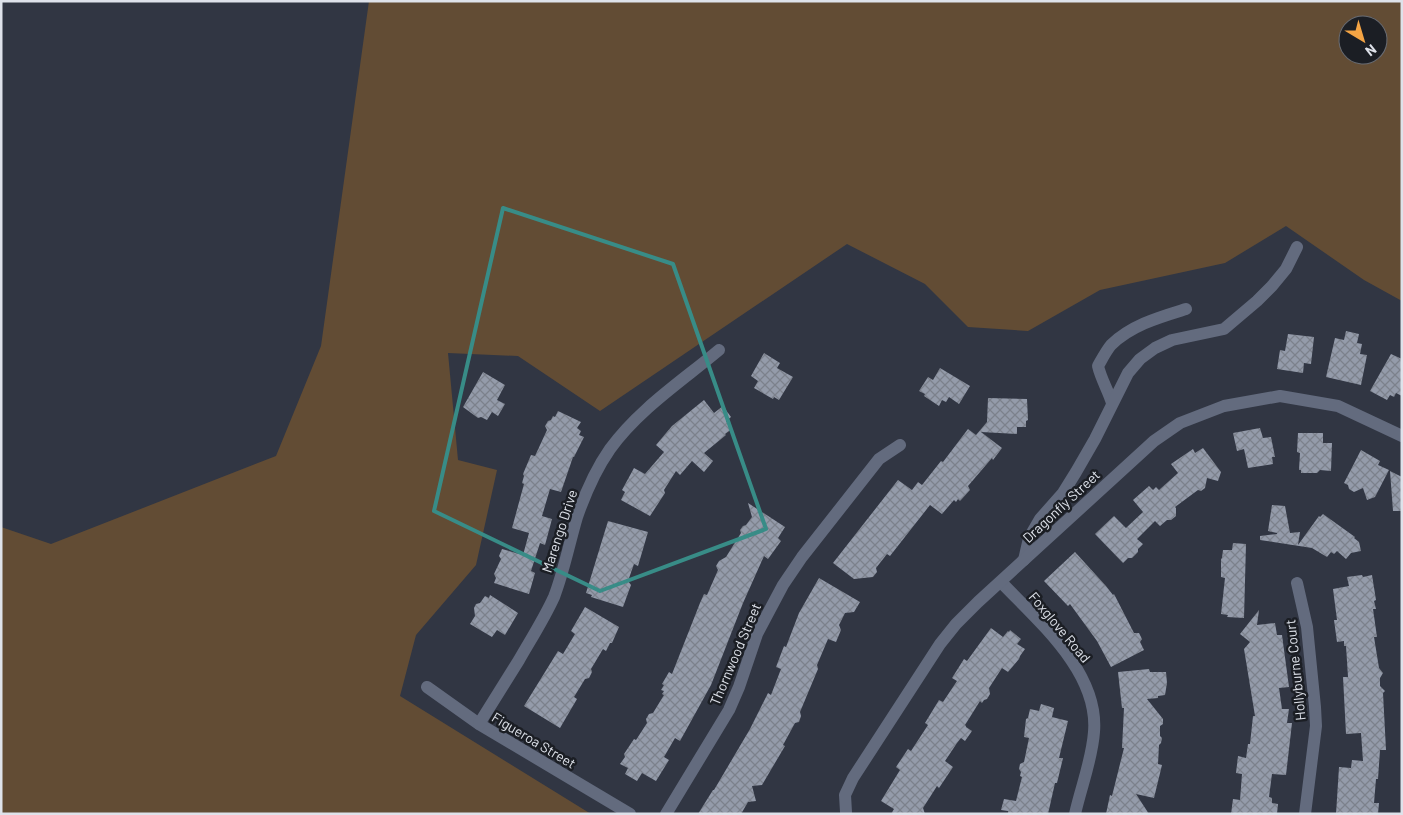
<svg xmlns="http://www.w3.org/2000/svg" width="1403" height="815" font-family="Barlow,sans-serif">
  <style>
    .grass { fill: #624c34; fill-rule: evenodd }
    .building { fill: url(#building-cross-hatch) }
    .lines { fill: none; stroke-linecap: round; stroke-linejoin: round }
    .minor { stroke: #636b7e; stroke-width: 12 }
    .marked { fill: none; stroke: #388c87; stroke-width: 4; stroke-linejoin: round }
    .labels { text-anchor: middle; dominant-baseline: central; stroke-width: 5; stroke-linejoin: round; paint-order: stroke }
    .street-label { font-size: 14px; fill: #dee2ea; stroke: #1b1e24 }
  </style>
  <defs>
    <pattern id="building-cross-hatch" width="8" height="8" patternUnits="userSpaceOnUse" patternTransform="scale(1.25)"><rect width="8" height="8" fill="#949baa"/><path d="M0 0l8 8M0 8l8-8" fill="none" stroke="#7c818c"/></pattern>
  </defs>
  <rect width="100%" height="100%" fill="#313643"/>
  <path class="grass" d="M369 1H1402V301L1364 280 1286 226 1225 263 1100 290 1028 331 968 327 925 284 847 244 600 411 518 356 448 353 458 460 497 470 476 565 416 635 400 696 591 814H1V527L51 544 276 456 321 346ZM1348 25H1378V55H1348Z"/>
  <g class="building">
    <path d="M1346 331 1359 334 1357 343 1362 344 1360 354 1367 355 1361 385 1326 377 1335 338 1344 340Z"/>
    <path d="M1288 334 1314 337 1311 364 1304 363 1303 373 1277 369 1280 350 1285 351Z"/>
    <path d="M764 353 780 363 777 368 793 377 779 400 774 397 773 399 754 388 758 381 751 376Z"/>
    <path d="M1391 354 1402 359V396L1396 393 1394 397 1390 395 1387 400 1370 391Z"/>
    <path d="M940 368 970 386 959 404 949 397 946 402 942 400 939 406 924 396 925 394 919 391 928 377 933 380Z"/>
    <path d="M483 372 505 385 497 400 505 404 498 416 492 412 487 420 481 417 478 418 463 407Z"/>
    <path d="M988 398 1027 399 1028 420 1026 421V427H1017V434L981 432 1002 448 993 460 992 458 968 486 970 490 960 501 958 499 956 502 954 500 942 514 930 505 890 556 887 554 876 568 877 572 873 577 854 579 833 563 898 480 912 490 918 482 922 485 941 461 943 462 968 429 976 435 987 422Z"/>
    <path d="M704 400 714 413 723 406 731 417 726 421 732 429 725 434 726 435 704 453 713 461 704 472 692 461 680 475 676 471 664 490 665 493 650 516 621 500 625 492 622 490 634 468 645 474 664 452 656 445 672 426Z"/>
    <path d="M558 411 581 422 577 428 581 431 579 435 584 437 574 457H573L561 492 550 489 542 516 552 519 545 545 540 543 531 571 535 573 529 594 494 583 496 578 494 574 501 559 499 556 502 549 523 555 529 533 512 528 524 484 522 483 524 476 523 474 531 455 535 456 547 430 545 426 548 421 551 420 553 416 555 417Z"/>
    <path d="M1260 428 1263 438 1271 437 1275 457H1272L1273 464 1248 468 1244 449 1237 451 1233 433Z"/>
    <path d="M1298 433H1323V443H1332L1331 471 1320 470 1317 473H1301V470H1299L1300 453 1297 452Z"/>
    <path d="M1203 448 1221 472 1218 481 1207 478 1205 488 1201 491 1198 490 1175 507 1176 508V516L1171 520H1167L1160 526 1155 521 1137 539 1143 544 1138 549V552L1132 558H1128L1123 563 1095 534 1114 516 1126 528 1143 512 1133 500 1149 486 1153 490 1156 487 1159 490 1178 473 1171 464 1193 449 1195 453Z"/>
    <path d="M1361 450 1380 461 1378 465 1389 470 1375 497 1367 500 1363 488 1354 492 1349 489 1348 485 1344 483Z"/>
    <path d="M1390 471 1402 477V511H1393Z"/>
    <path d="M748 503 785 527 778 538 781 541 768 559 764 556 743 603 711 685 680 741 675 738 664 757 669 760 656 781 642 773 637 781 625 774 628 768 620 764 625 757 624 754 634 739 636 740 647 723 646 719 649 714 653 713 664 695 662 694 664 691 661 690 664 685 662 684 669 672 672 674 700 603 704 594 707 595 718 570 716 566 719 561 726 557 741 533 740 530 743 526 746 525 752 517Z"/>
    <path d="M1272 505 1285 506 1290 533 1300 532 1298 545 1319 516 1320 517 1323 514 1355 537 1354 538 1359 542 1361 551 1351 553 1346 559 1337 551 1334 554 1331 552 1327 557 1312 548 1260 540V536L1277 534V533L1268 531Z"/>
    <path d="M608 521 648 532 638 566 634 564 628 581 631 585 623 607 591 597 592 595 586 593Z"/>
    <path d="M1233 543 1246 544 1244 618 1227 617 1228 615 1221 614 1225 578 1221 577V559L1222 558 1223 550H1232Z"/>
    <path d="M1075 552 1106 586 1113 595 1114 594 1134 633H1139L1142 639 1140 642 1144 650 1111 667 1097 641 1070 604 1068 606 1044 581Z"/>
    <path d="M1362 575 1363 577 1372 575 1376 600 1374 601 1376 609H1373L1377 637H1374L1379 668 1383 673 1380 678V686L1385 691 1383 693 1386 750H1380L1378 779H1376L1374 803H1379L1378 814H1336L1339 767 1351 768 1352 760 1363 761 1361 733 1346 734 1343 677H1348L1346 646H1344V641L1337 642 1334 620H1337L1333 589 1349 586 1347 577Z"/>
    <path d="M819 578 860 602 854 612 845 613 839 625 841 630 836 642 828 639 817 665 818 669 800 712 801 716 799 722 795 723 783 745 785 746 762 785 752 786 756 801 748 802 741 814H698L713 790H714L750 729 768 693 771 695 781 669 776 667 784 646 786 647 799 613Z"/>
    <path d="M490 595 518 613 505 635 497 630 492 637 470 624 475 616 474 608 476 604 480 603 485 596 489 598Z"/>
    <path d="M585 607 619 627 612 643H610L606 651 603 649 591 669 592 672 589 678 585 679 574 697 577 699 560 728 524 706 558 651 563 654 575 634 571 631Z"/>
    <path d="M1259 610 1257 625 1275 623 1277 635H1282L1289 687 1279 688 1282 709H1289L1287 723H1292L1286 775 1272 774 1269 797 1272 798V803L1278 804 1277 814H1231L1233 799 1240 800 1242 774 1236 773 1238 756 1246 758 1248 744H1250L1253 716H1255L1244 649 1250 642 1240 634Z"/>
    <path d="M991 628 1003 637 1008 631 1009 632 1010 630 1021 639 1017 644 1025 649 1020 656 1019 659 1008 672 1002 668 989 688 990 694 987 699 984 700 982 703 980 701 965 725 966 726V727L972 731 965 741 961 738 957 743 945 761 953 767 939 788 937 786 923 808 925 814H891L894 809 881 801 900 770 896 767 908 749 911 751 928 725 925 723 939 700 943 702 957 681 952 678 964 659 967 661Z"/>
    <path d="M1149 669 1150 672H1166L1167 683 1165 695 1158 696V698L1147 699 1163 719V724L1160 726V736L1162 738 1161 743 1159 745 1158 764 1162 765 1154 798 1136 794 1149 814H1106L1110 795 1112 796 1124 748H1122L1124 708H1122L1118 672Z"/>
    <path d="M1041 704 1054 708 1052 717 1068 721 1059 758H1063L1057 783H1055L1048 814H1008V811L1001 810 1004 799 1016 801 1022 777 1020 776 1021 772 1019 769 1020 764 1024 762 1029 738 1024 737 1026 719 1028 718 1030 709 1039 711Z"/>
  </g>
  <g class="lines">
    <g class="minor">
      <path d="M1112 403C1108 390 1101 379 1098 366 1102 359 1106 351 1111 345 1131 325 1160 317 1186 309"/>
      <path d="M1024 560 1029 538 1040 519 1063 493 1076 472 1095 439 1128 373 1140 359 1155 348 1172 340 1224 329 1257 301 1272 286 1286 269 1297 247"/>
      <path d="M1001 582C1039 622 1099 672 1094 732 1092 760 1081 787 1075 814"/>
      <path d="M1297 583 1307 627 1315 707 1316 726 1305 814"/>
      <path d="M427 687 479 724 630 814"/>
      <path d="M479 724C492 703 506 681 519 660 531 639 544 619 554 597 564 571 569 544 577 517 585 494 596 469 610 449 639 409 682 381 719 350"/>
      <path d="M846 812 845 795 853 778 940 644 956 624 978 602 1154 441 1180 423 1224 406 1280 396 1338 406 1402 436"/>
      <path d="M666 814 729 710 739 687 757 634 783 585 802 557 879 459 900 445"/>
    </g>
  </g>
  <path class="marked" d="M503 208 673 264 766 529 600 591 434 511Z"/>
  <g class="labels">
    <g class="street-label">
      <text transform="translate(1061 506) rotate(-43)">Dragonfly Street</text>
      <text transform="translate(559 531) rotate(-72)">Marengo Drive</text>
      <text transform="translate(1060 627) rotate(50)">Foxglove Road</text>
      <text transform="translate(735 654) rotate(-67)">Thornwood Street</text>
      <text transform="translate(1295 670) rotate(-96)">Hollyburne Court</text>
      <text transform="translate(534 740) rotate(31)">Figueroa Street</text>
    </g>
  </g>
  <rect width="1403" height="815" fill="none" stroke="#dee2ea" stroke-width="5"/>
  <g transform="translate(1363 40) rotate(142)"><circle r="24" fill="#1b1e24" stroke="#696c73"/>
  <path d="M0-4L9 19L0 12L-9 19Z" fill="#f4a444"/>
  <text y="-8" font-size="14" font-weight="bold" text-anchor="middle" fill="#dee2ea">N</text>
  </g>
</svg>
